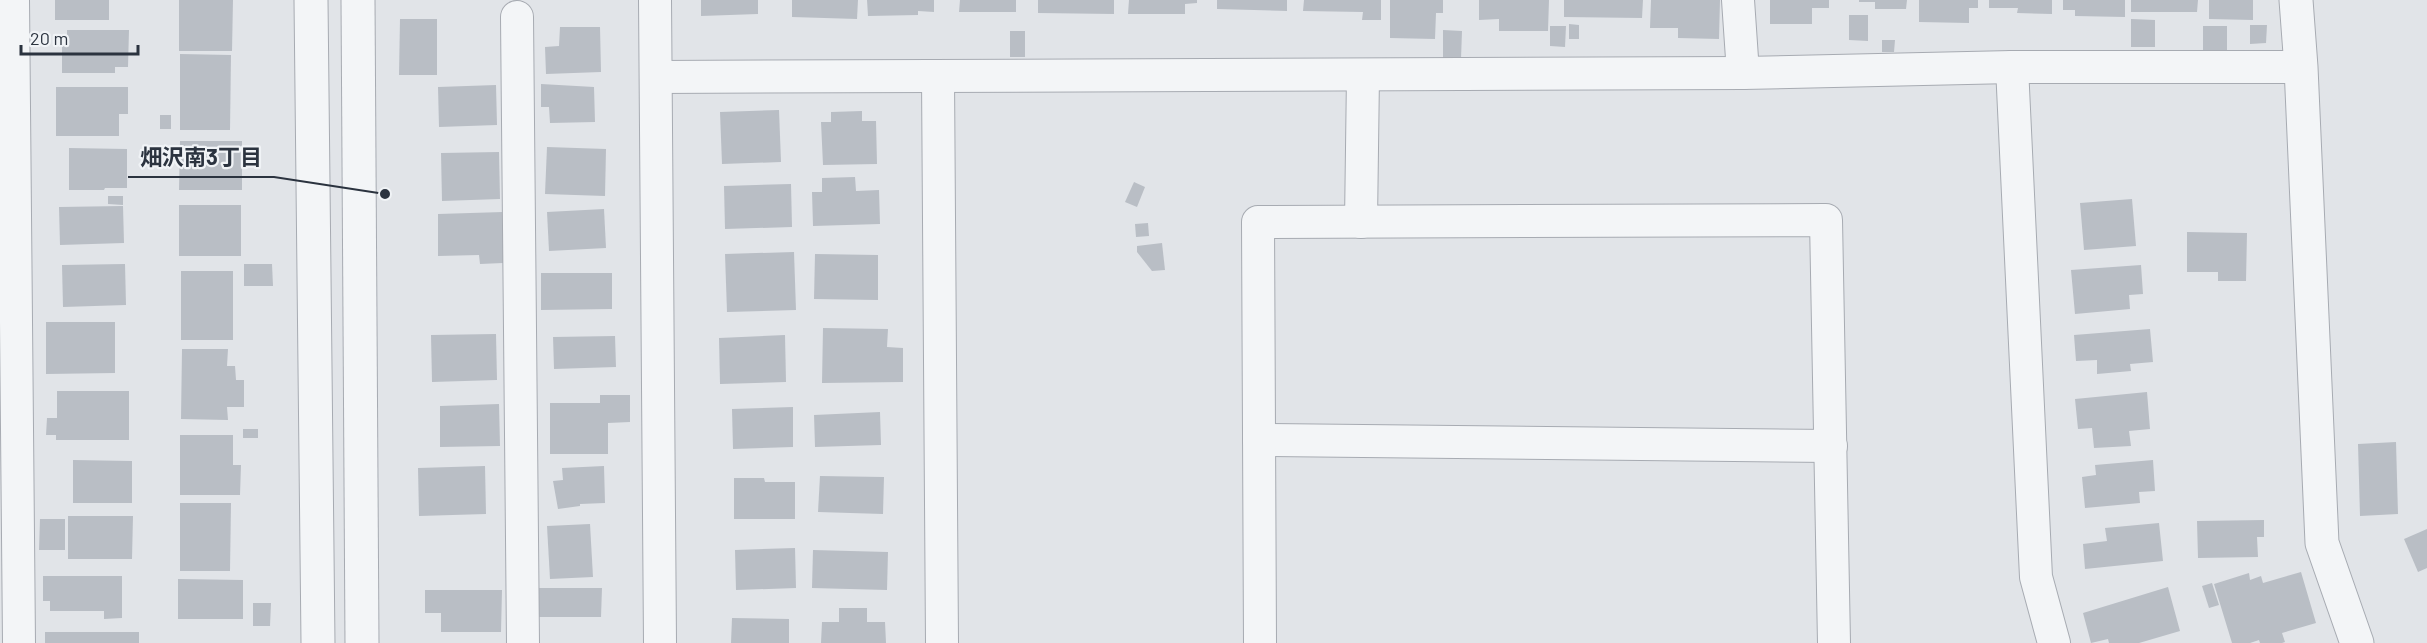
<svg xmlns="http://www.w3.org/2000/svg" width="2427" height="643" font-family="Barlow,'Noto Sans JP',sans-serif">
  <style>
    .building { fill: #b9bec5 }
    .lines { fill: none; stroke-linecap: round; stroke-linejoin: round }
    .minor-casing { stroke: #a7abb2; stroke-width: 34 }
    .tertiary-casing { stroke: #a7abb2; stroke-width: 35 }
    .minor { stroke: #f3f5f7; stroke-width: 32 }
    .tertiary { stroke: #f3f5f7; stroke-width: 33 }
    .leader { fill: none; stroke: #2b333f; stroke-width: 2 }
    .callout-dot { fill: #2b333f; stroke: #f0f3f6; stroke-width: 2 }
    .callout-label { font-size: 22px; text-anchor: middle; font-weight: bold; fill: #2b333f; stroke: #f0f3f6; stroke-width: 4.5; stroke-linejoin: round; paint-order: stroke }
  </style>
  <rect width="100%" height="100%" fill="#e1e4e8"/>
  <g class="building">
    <rect x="55" y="0" width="54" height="20"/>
    <path d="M179 0H233L232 51H179Z"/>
    <path d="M701 0H758V14L701 16Z"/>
    <path d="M792 0H858L857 19 792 17Z"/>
    <path d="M867 0H934V12L918 11V15L868 16Z"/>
    <path d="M960 0H1016V12H959Z"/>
    <path d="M1038 0H1114V14L1038 13Z"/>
    <path d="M1129 0H1197V3L1185 4V14H1128Z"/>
    <path d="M1217 0H1287V11L1217 9Z"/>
    <path d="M1304 0H1381V20H1362L1363 12 1303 11Z"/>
    <path d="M1390 0H1443V13H1436L1435 39 1390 38Z"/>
    <path d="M1479 0H1549L1548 31H1499V19L1479 20Z"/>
    <path d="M1564 0H1643L1642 18 1564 17Z"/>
    <path d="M1651 0H1720L1719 39 1678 38V28H1650Z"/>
    <path d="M1770 0H1829V8H1812V24H1770Z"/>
    <path d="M1859 0H1907L1906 9H1875V2H1859Z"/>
    <path d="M1919 0H1978V8H1969V23L1919 22Z"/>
    <path d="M1989 0H2052V14L2017 13 2018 8H1989Z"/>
    <path d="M2063 0H2125V17L2075 16V10H2063Z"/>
    <path d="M2131 0H2198L2197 12H2131Z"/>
    <path d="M2209 0H2253V20L2209 19Z"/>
    <path d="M1849 15H1868V41L1849 40Z"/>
    <path d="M400 19H437V75H399Z"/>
    <path d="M2131 19 2155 20V47H2131Z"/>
    <path d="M1569 24 1579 25V39H1569Z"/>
    <path d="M2250 25H2267L2266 43 2250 44Z"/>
    <path d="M1550 26H1566L1565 47 1550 46Z"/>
    <rect x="2203" y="26" width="24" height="24"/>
    <path d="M560 27H600L601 72 546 74 545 47 559 46Z"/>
    <path d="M67 30H129L128 67H115V73H62V45L67 44Z"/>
    <path d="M1443 30 1462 31 1461 59 1443 58Z"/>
    <rect x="1010" y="31" width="15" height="26"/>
    <path d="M1882 40H1895L1894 52H1882Z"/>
    <path d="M180 54 231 55 230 130H180Z"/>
    <path d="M541 84 594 87 595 122 550 123 549 107H541Z"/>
    <path d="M496 85 497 125 439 127 438 87Z"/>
    <path d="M56 87H128V114H119V136H56Z"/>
    <path d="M779 110 781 162 722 164 720 112Z"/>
    <path d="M862 111V121H876L877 164 823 165 821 122H831V112Z"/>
    <rect x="160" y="115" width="11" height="14"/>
    <path d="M180 141H242V190H179Z"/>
    <path d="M547 147 606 149 605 196 545 194Z"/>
    <path d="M69 148 127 149V188H105L104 190H69Z"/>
    <path d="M499 152 500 199 442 201 441 153Z"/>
    <path d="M855 177 856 191 879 190 880 224 813 226 812 192H822V178Z"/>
    <path d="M1134 182 1145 187 1137 207 1125 202Z"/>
    <path d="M791 184 792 227 725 229 724 186Z"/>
    <path d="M108 196H123V205L108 204Z"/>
    <path d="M2132 199 2136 246 2084 250 2080 203Z"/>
    <rect x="179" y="205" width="62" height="51"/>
    <path d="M123 206 124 243 60 245 59 207Z"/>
    <path d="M604 209 606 248 549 251 547 212Z"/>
    <path d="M503 212V263L480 264 479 255 438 256V214Z"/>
    <path d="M1148 223 1149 236 1136 237 1135 224Z"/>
    <path d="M2187 232 2247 233 2246 281H2218V272H2187Z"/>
    <path d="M1162 243 1165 270 1152 271 1137 252V246Z"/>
    <path d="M794 252 796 310 727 312 725 254Z"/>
    <path d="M815 254 878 255V300L814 299Z"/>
    <path d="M125 264 126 305 63 307 62 265Z"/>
    <path d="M244 264H272L273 286H244Z"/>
    <path d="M2141 265 2143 294 2129 295 2130 309 2075 314 2071 270Z"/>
    <rect x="181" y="271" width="52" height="69"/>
    <path d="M541 273H612V309L541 310Z"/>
    <path d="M46 322H115V373L46 374Z"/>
    <path d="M823 328 888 329 887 347 903 348V382L822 383Z"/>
    <path d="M2150 329 2153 362 2130 364 2131 371 2097 374V360L2076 361 2074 335Z"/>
    <path d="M496 334 497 380 432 382 431 335Z"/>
    <path d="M785 335 786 382 720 384 719 338Z"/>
    <path d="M615 336 616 367 554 369 553 337Z"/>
    <path d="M182 349H228L227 366H235L236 380H244V407H227L228 420 181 419Z"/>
    <path d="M57 391H129V440H56V435H46L47 418H57Z"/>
    <path d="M2147 392 2150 429 2129 431 2131 446 2094 448 2092 428 2078 429 2075 399Z"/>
    <path d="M600 395H630V422L608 423V454H550V403H600Z"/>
    <path d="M499 404 500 446 440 447V406Z"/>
    <path d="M793 407V447L733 449 732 409Z"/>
    <path d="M880 412 881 445 815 447 814 415Z"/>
    <rect x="243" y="429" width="15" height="9"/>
    <path d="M180 435H233V465H241L240 495H180Z"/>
    <path d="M2396 442 2398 514 2360 516 2358 444Z"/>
    <path d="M73 460 132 461V503H73Z"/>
    <path d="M2153 460 2155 491 2139 492 2140 503 2085 508 2082 477 2096 475 2095 465Z"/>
    <path d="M485 466 486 514 419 516 418 468Z"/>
    <path d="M604 466 605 503 580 504V506L558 509 553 481 563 480 562 468Z"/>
    <path d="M820 476 884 477 883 514 818 512Z"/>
    <path d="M734 478H764L765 482H795V519H734Z"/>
    <path d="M180 503H231L230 571H180Z"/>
    <path d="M68 516H133L132 559H68Z"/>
    <path d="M40 519H65V550H39Z"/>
    <path d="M2264 520V537H2257L2258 557 2198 558 2197 521Z"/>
    <path d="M2159 523 2163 561 2085 569 2083 544 2107 541 2105 528Z"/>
    <path d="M590 524 593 577 550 579 547 526Z"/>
    <path d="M2427 529V568L2418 572 2404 539Z"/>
    <path d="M795 548 796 588 736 590 735 550Z"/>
    <path d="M813 550 888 552 887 590 812 588Z"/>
    <path d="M2301 572 2316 623 2282 633 2285 642 2282 643H2260L2259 640 2250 643H2232L2214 584 2249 573 2250 580 2261 576 2263 583Z"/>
    <path d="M43 576H122V618L104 619V611H50V601H43Z"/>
    <path d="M178 579 243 580V619H178Z"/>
    <path d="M2212 583 2219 605 2209 608 2202 586Z"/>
    <path d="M2168 587 2180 631 2139 643H2109L2108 639 2091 643 2083 613Z"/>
    <path d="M537 588H602L601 617H536Z"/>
    <path d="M425 590H502L501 632H441V613H425Z"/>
    <path d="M253 603H271L270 626H253Z"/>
    <path d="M839 608H867V622H885L886 643H821L822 622H839Z"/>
    <path d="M732 618 789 619V643H731Z"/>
    <rect x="45" y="632" width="94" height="11"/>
  </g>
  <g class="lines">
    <defs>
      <g id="minor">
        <path d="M13 0 19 643"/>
        <path d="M655 0 660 643"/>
        <path d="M1738 0 1743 73"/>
        <path d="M517 17 523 643"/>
        <path d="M2012 67 2036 577 2054 643"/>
        <path d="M656 77 1743 73 2012 67H2301"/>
        <path d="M938 77 942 643"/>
        <path d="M1361 222 1363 75"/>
        <path d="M1259 440 1831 446"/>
        <path d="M1260 643 1258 222 1826 220 1834 643"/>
      </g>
      <g id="tertiary">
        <path d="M311 0 318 643"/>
        <path d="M358 0 362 643"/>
        <path d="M2296 0 2301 67 2322 543 2357 643"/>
      </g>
    </defs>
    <use href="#minor" class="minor-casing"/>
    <use href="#tertiary" class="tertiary-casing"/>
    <use href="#minor" class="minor"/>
    <use href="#tertiary" class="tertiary"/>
  </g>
  <path class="leader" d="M385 194L274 177H128"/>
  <circle class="callout-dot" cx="385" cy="194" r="6"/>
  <g class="callout-label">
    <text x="201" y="165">畑沢南3丁目</text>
  </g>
  <path d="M21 45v9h117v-9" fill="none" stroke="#2b333f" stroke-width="3"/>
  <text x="30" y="45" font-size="18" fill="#2b333f" stroke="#f0f3f6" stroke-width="4.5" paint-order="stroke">20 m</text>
</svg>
